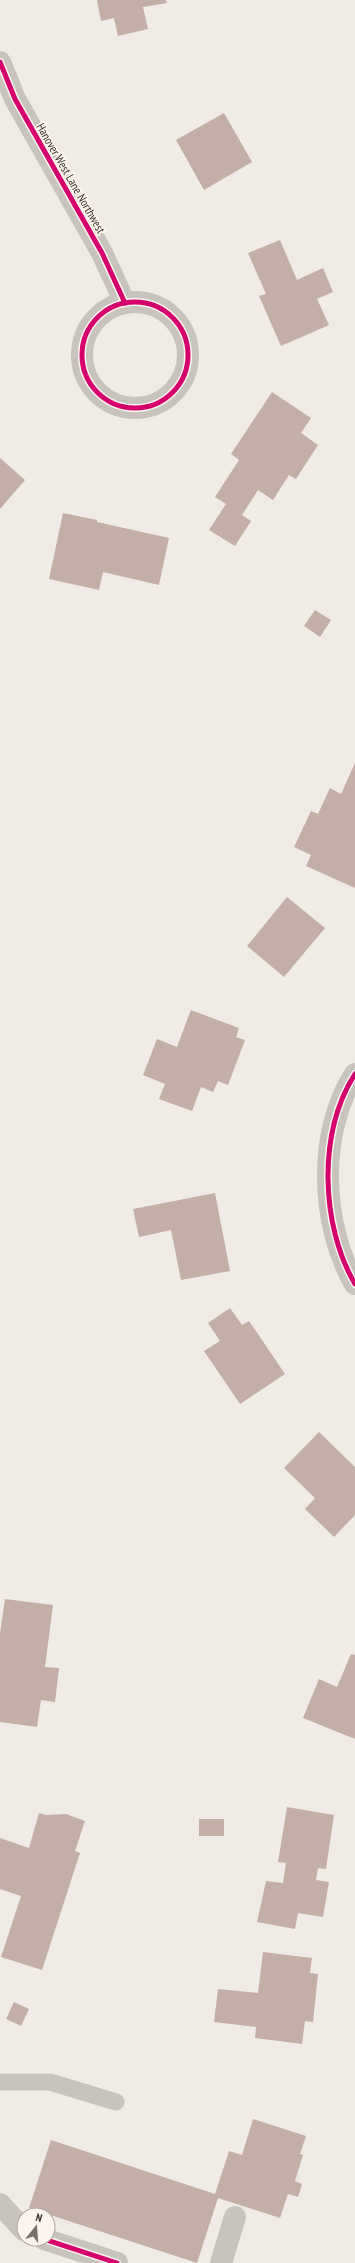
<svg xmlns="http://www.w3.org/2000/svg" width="355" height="2263" font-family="'PT Sans Narrow',sans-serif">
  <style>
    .building { fill: #c3afa7 }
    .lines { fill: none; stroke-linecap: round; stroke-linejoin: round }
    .lane { stroke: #c9c3be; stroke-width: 17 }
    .street { stroke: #c9c3be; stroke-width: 22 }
    .cycleway-casing { stroke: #fbf5ee; stroke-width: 8 }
    .cycleway { stroke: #d6006c; stroke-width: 5 }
    .labels { text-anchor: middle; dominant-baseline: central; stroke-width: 3.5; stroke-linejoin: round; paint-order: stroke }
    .street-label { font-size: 12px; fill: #3b302b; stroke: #fbf5ee }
  </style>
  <rect width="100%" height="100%" fill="#f0ebe5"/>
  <g class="building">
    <path d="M97 0H166L167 3 143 7 148 29 118 36 114 18 101 21Z"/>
    <path d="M224 113 252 162 204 190 176 140Z"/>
    <path d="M280 240 297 280 323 268 333 292 317 299 329 325 281 346 259 296 266 294 248 253Z"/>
    <path d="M272 392 311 418 301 433 318 445 296 479 289 475 273 500 258 490 242 515 251 521 235 546 209 530 226 504 215 497 239 460 231 454Z"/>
    <path d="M0 458 25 480 0 509Z"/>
    <path d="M63 513 97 520V522L169 538 159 585 103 572 99 590 49 579Z"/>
    <path d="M315 610 331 620 320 637 304 626Z"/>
    <path d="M355 763V888L306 866 311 855 294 847 311 811 318 814 330 788 341 794Z"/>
    <path d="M287 897 325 928 284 977 247 946Z"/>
    <path d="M191 1010 239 1028 236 1037 245 1040 228 1085 218 1081 213 1092 201 1087 192 1111 159 1099 165 1084 143 1075 157 1039 177 1047Z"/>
    <path d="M215 1193 230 1271 181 1280 171 1230 139 1237 133 1209Z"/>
    <path d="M230 1308 242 1325 249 1321 285 1374 240 1404 204 1351 220 1341 208 1323Z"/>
    <path d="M319 1432 355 1467V1515L334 1537 305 1509 315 1498 284 1468Z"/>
    <path d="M5 1599 53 1605 45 1667 59 1668 55 1702 41 1700 37 1727 0 1722V1633Z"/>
    <path d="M351 1654 355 1655V1739L303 1718 319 1679 337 1687Z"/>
    <path d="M287 1807 334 1815 326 1869 318 1868 316 1880 329 1882 323 1917 298 1913 295 1929 257 1922 266 1881 283 1883 286 1863 278 1862Z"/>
    <path d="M39 1813 46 1815 66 1814 85 1821 75 1851 80 1853 42 1970 1 1957 21 1896 0 1889V1838L29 1848Z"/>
    <rect x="199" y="1819" width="25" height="17"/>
    <path d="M263 1952 312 1958 310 1973 318 1974 313 2022 305 2021 302 2044 255 2038 256 2027 214 2022 218 1989 258 1993Z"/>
    <path d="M14 2002 29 2009 21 2026 6 2019Z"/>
    <path d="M253 2119 306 2136 300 2154 303 2155 295 2181 302 2184 298 2197 288 2194 280 2218 218 2198 197 2263 29 2208 51 2140 215 2194 229 2151 242 2155Z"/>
  </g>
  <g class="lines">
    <path class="lane" d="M0 2082H50L116 2102"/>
    <g class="street">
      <path d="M0 62 15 99 102 253 125 303"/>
      <circle cx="135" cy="355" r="53"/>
      <path d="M355 1074C317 1132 321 1226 355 1284"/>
      <path d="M0 2204 24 2230"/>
      <path d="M44 2239 117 2263"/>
      <path d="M221 2263 235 2217"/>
    </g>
    <defs>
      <g id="cycleway">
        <path d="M0 62 15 99 102 253 125 303"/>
        <circle cx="135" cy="355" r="53"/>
        <path d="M355 1074C317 1132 321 1226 355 1284"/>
        <path d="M44 2239 117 2263"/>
      </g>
    </defs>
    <use href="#cycleway" class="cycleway-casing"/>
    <use href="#cycleway" class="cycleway"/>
  </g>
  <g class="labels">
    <g class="street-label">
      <text transform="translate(71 178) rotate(60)">Hanover West Lane Northwest</text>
    </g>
  </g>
  <g transform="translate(36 2227) rotate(17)"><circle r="19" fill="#fbf5ee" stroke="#aea6a0"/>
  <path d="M0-3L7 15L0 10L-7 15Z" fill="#7a716c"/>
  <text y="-6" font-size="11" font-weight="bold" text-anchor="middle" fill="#3b302b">N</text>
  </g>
</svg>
